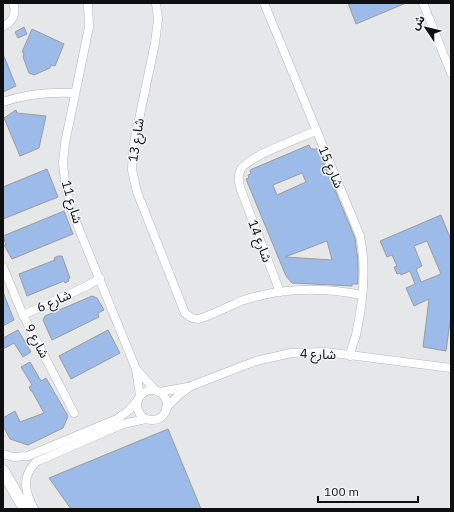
<svg xmlns="http://www.w3.org/2000/svg" width="454" height="512" font-family="'IBM Plex Sans','Noto Sans Arabic',sans-serif">
  <style>
    .building { fill: #9cbbe8; stroke: #9b9c9e; fill-rule: evenodd }
    .lines { fill: none; stroke-linecap: round; stroke-linejoin: round }
    .street-casing { stroke: #b6b7b9; stroke-width: 9 }
    .primary-casing { stroke: #b6b7b9; stroke-width: 13 }
    .street { stroke: #fff; stroke-width: 8 }
    .primary { stroke: #fff; stroke-width: 12 }
    .labels { text-anchor: middle; dominant-baseline: central; stroke-width: 3; stroke-linejoin: round; paint-order: stroke }
    .street-label { font-size: 13px; fill: #0f0f10; stroke: #f2f4f6 }
  </style>
  <rect width="100%" height="100%" fill="#e5e7e9"/>
  <g class="building">
    <path d="M348 3H406L356 24Z"/>
    <path d="M24 27 27 34 18 38 15 32Z"/>
    <path d="M32 29 64 44 55 66 51 65 50 68 34 75 29 73 23 57 24 53 22 52Z"/>
    <path d="M3 54 16 86 3 92Z"/>
    <path d="M16 110 17 113 46 116 39 148 20 156 4 118Z"/>
    <path d="M309 145 311 149H318L355 238 358 261V284H352V286L292 283 286 276 246 179 249 178 248 175 251 174 250 170ZM302 173 306 182 277 195 273 185ZM327 241 332 260 285 257Z"/>
    <path d="M47 169 58 197 3 219V187Z"/>
    <path d="M64 211 73 234 12 259 4 245H6L3 236Z"/>
    <path d="M441 215 451 240V315L446 351 423 347 429 299 414 306 406 288 415 284 410 271 401 275 400 273 397 274 394 267 397 266 392 255 387 257 380 241ZM427 241 441 274 421 282 416 269 422 266 414 246Z"/>
    <path d="M58 256H62L70 278 68 279 69 281 65 283 64 281 27 296 19 274 55 260 54 258Z"/>
    <path d="M3 292 14 320 3 326Z"/>
    <path d="M92 296 97 298 104 310 98 313 99 317 52 340 43 320 45 316Z"/>
    <path d="M18 330 31 352 23 357 14 343 3 349V338Z"/>
    <path d="M108 330 120 353 71 379 59 356Z"/>
    <path d="M30 362 41 381 46 378 68 416 63 428 28 445 10 439 3 426V418L15 411 20 422 44 413 32 391H31L29 387 32 385 21 367Z"/>
    <path d="M168 429 201 509H71L49 478Z"/>
  </g>
  <g class="lines">
    <defs>
      <g id="street">
        <path d="M88 3 89 27 65 143 63 163 65 182 72 212 136 369 140 396"/>
        <path d="M156 3 158 19 155 43 133 148 132 170 137 192 185 313C189 317 193 319 198 319 205 318 232 305 241 301 279 288 322 287 362 295"/>
        <path d="M264 3 360 236C367 269 363 303 356 335 354 342 351 348 350 356"/>
        <path d="M423 3 451 73"/>
        <path d="M3 26C13 22 17 13 13 3"/>
        <path d="M3 102C26 94 50 92 74 93"/>
        <path d="M3 267 23 315 74 413"/>
        <path d="M280 292 241 190C239 183 237 176 241 169 249 156 300 138 316 131"/>
        <path d="M23 315 85 287 100 278"/>
        <path d="M138 371 155 390"/>
        <circle cx="152" cy="405" r="15"/>
        <path d="M159 392 188 387"/>
        <path d="M166 408 180 394 191 386 256 361 291 353 326 352 451 368"/>
        <path d="M3 454 13 457 28 456 117 419 128 411 138 400"/>
        <path d="M34 509C25 492 21 477 36 462L123 424 146 419"/>
      </g>
      <path id="primary" d="M3 471 25 509"/>
    </defs>
    <use href="#street" class="street-casing"/>
    <use href="#primary" class="primary-casing"/>
    <use href="#street" class="street"/>
    <use href="#primary" class="primary"/>
  </g>
  <g class="labels">
    <g class="street-label">
      <text transform="translate(136 140) rotate(-81)">شارع 13</text>
      <text transform="translate(331 167) rotate(67)">شارع 15</text>
      <text transform="translate(72 202) rotate(74)">شارع 11</text>
      <text transform="translate(260 241) rotate(69)">شارع 14</text>
      <text transform="translate(54 301) rotate(-24)">شارع 6</text>
      <text transform="translate(37 341) rotate(62)">شارع 9</text>
      <text transform="translate(318 354) rotate(2)">شارع 4</text>
    </g>
  </g>
  <rect width="454" height="512" fill="none" stroke="#0f0f10" stroke-width="8"/>
  <g transform="translate(426 28) rotate(305)" stroke="#f2f4f6" stroke-width="3" paint-order="stroke">
  <path d="M0-3L7 15L0 10L-7 15Z" fill="#0f0f10"/>
  <text y="-6" font-size="11" font-weight="bold" text-anchor="middle" fill="#0f0f10">ش</text>
  </g>
  <path d="M318 496v6h100v-6" fill="none" stroke="#0f0f10" stroke-width="2"/>
  <text x="324" y="496" font-size="12" fill="#0f0f10" stroke="#f2f4f6" stroke-width="3" paint-order="stroke">100 m</text>
</svg>
